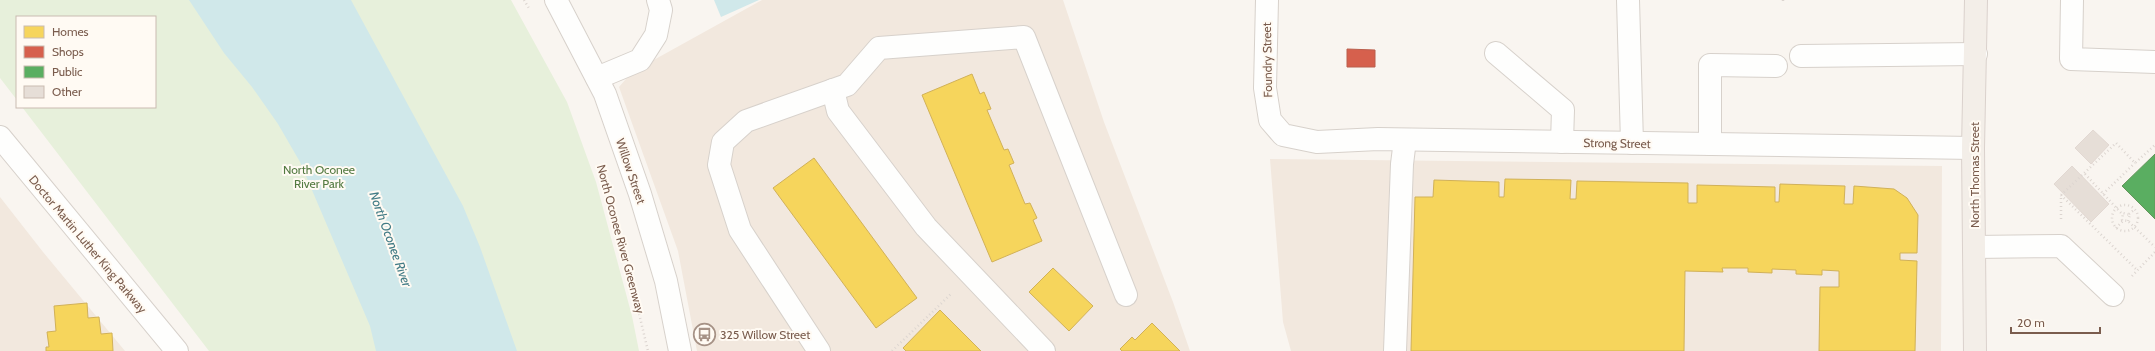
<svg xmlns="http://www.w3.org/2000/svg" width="2155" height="351" font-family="Cabin,sans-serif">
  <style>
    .residential { fill: #f2e8de }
    .green { fill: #e7f0db }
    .water { fill: #d0e8ea }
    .homes { fill: #f6d55c; stroke: #d1b158 }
    .shops { fill: #d6604d; stroke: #ba5f4d }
    .public { fill: #5aae61; stroke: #64955b }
    .building { fill: #e6ded7; stroke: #e2d8d2 }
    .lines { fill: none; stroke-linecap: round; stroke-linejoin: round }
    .minor-casing { stroke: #d7d1cb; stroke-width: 24 }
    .major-casing { stroke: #dad1cc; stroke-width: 24 }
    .path { stroke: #dcd5d0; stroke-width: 2.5; stroke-dasharray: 1 3; stroke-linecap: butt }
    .minor { stroke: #fefefd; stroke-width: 22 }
    .major { stroke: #f3eee8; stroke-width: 22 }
    .labels { text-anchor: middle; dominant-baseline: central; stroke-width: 4; stroke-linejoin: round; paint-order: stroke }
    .street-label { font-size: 12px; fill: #7a5c4d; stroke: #fffaf3 }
    .park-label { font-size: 12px; fill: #537a41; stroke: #fffaf3 }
    .poi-label { font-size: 12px; fill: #7a5c4d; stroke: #fffaf3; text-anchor: start }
    .water-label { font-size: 13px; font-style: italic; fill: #437c86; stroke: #fffaf3 }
  </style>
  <rect width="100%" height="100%" fill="#f9f5f0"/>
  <g class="residential">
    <path d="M762 0H1063L1104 122 1173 302 1190 351H697L678 251 619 87 632 72Z"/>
    <path d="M1270 159 1942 166 1941 351H1291L1283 322Z"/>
    <path d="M0 197 43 252 125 351H0Z"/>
  </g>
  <path class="green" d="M0 0H511L567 102 596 182 632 316 639 351H209L22 107H155V17H17V100L0 78Z"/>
  <g class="water">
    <path d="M189 0H351L463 206 480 247 517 351H376L370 326 300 162 278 124 252 87 224 53Z"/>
    <path d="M714 0H759L721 17Z"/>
  </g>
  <g class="homes">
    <path d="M972 74 980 94 984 92 991 109 987 110 1004 150 1008 149 1014 163 1009 165 1025 204 1030 203 1037 218 1033 220 1042 241 992 262 922 95Z"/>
    <path d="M814 158 917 298 876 328 773 188Z"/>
    <path d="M1505 179 1571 180 1570 199H1576L1577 181 1688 183V203H1697V185L1775 187V202H1779L1780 184 1845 186 1844 204H1853L1854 186 1894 189 1907 198 1918 215 1917 253H1900V260L1917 261 1915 351H1819L1820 287H1839V271L1822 270V275L1796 274V270L1772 269V273L1748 272V268H1722L1723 272 1685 271 1684 351H1411L1415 197H1433L1434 180 1499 182V197H1504Z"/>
    <path d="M1053 268 1093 306 1069 331 1029 292Z"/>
    <path d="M87 303 88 318 99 317 101 334 112 333 113 351H46V347H49L47 332 56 331 54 306Z"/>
    <path d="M940 310 981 351H906L903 348Z"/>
    <path d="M1152 323 1180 351H1122L1120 349 1132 337 1135 340Z"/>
  </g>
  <path class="shops" d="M1347 49 1375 50V67H1347Z"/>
  <path class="public" d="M2155 154V219L2122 186Z"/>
  <g class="building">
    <path d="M2093 130 2109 145 2091 164 2075 148Z"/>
    <path d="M2072 166 2109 204 2091 222 2054 184Z"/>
  </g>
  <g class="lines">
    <defs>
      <g id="minor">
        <path d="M556 0 605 94 640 194 666 281 680 351"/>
        <path d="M1267 0 1265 88 1270 120 1283 135 1317 142 1378 139 1973 148"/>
        <path d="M1628 0 1632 143"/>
        <path d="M2072 0 2071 59 2155 62"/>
        <path d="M1496 53 1563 110 1562 142"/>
        <path d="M1801 56 1976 54"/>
        <path d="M597 78 640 60 656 35 661 10 658 0"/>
        <path d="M833 90 838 111 926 227 1044 351"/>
        <path d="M0 137 177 351"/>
        <path d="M1710 144V65L1776 66"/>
        <path d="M1974 247 2061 246 2113 295"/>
        <path d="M819 351 740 230 719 165 723 142 746 121 847 85 879 48 1024 37 1126 295"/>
        <path d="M1395 351 1402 164 1405 140"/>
      </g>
      <path id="major" d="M1975 351 1973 148 1976 0"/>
    </defs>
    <use href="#minor" class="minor-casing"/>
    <use href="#major" class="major-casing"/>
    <g class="path">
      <path d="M524 0 530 10"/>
      <path d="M1783 1V0"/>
      <path d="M2085 174 2122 214"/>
      <path d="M2103 194 2135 163"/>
      <path d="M2061 195 2137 270"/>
      <circle cx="2125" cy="218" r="13"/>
      <path d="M614 209 648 351"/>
      <path d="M2129 214 2135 209"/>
      <path d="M2061 219V195L2116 143 2135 163 2155 145"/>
      <path d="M2128 221 2130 215 2123 213 2122 220 2128 221 2155 247"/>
      <path d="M2116 228 2123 221"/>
      <path d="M2132 276 2155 252"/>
      <path d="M892 351 952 293"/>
    </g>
    <use href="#minor" class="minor"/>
    <use href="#major" class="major"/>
  </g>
  <defs>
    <symbol id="bus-ring" viewBox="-11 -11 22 22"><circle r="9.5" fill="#fffaf3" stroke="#a69286" stroke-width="1.5"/><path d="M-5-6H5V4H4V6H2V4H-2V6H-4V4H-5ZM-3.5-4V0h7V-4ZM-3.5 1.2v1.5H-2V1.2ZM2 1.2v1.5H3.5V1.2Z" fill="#a69286"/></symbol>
  </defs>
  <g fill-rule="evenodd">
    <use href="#bus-ring" x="692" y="322" width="25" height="25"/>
  </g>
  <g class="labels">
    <g class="street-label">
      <text transform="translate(1267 60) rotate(-91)">Foundry Street</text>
      <text transform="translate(1617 143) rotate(1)">Strong Street</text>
      <text transform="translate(631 171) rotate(71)">Willow Street</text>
      <text transform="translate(1974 175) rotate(-90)">North Thomas Street</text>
      <text transform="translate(621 239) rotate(75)">North Oconee River Greenway</text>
      <text transform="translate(88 244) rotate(50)">Doctor Martin Luther King Parkway</text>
    </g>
    <g class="park-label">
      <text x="319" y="169">North Oconee<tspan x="319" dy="14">River Park</tspan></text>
    </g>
    <g class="poi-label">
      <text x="720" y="334">325 Willow Street</text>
    </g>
    <g class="water-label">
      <text transform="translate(391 239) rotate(70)">North Oconee River</text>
    </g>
  </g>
  <rect x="16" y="16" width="140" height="92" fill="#fffaf3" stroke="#cabbb1"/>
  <rect x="24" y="26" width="20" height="12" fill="#f6d55c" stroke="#cabbb1"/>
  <text x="52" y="36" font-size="12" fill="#7a5c4d">Homes</text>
  <rect x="24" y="46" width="20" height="12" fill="#d6604d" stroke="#cabbb1"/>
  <text x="52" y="56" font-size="12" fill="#7a5c4d">Shops</text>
  <rect x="24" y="66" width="20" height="12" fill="#5aae61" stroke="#cabbb1"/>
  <text x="52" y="76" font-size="12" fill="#7a5c4d">Public</text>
  <rect x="24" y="86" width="20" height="12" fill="#e6ded7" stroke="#cabbb1"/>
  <text x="52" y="96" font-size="12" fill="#7a5c4d">Other</text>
  <path d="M2011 327v6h89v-6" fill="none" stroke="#7a5c4d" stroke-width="2"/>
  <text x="2017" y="327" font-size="12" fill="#7a5c4d" stroke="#fffaf3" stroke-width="3" paint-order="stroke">20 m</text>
</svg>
